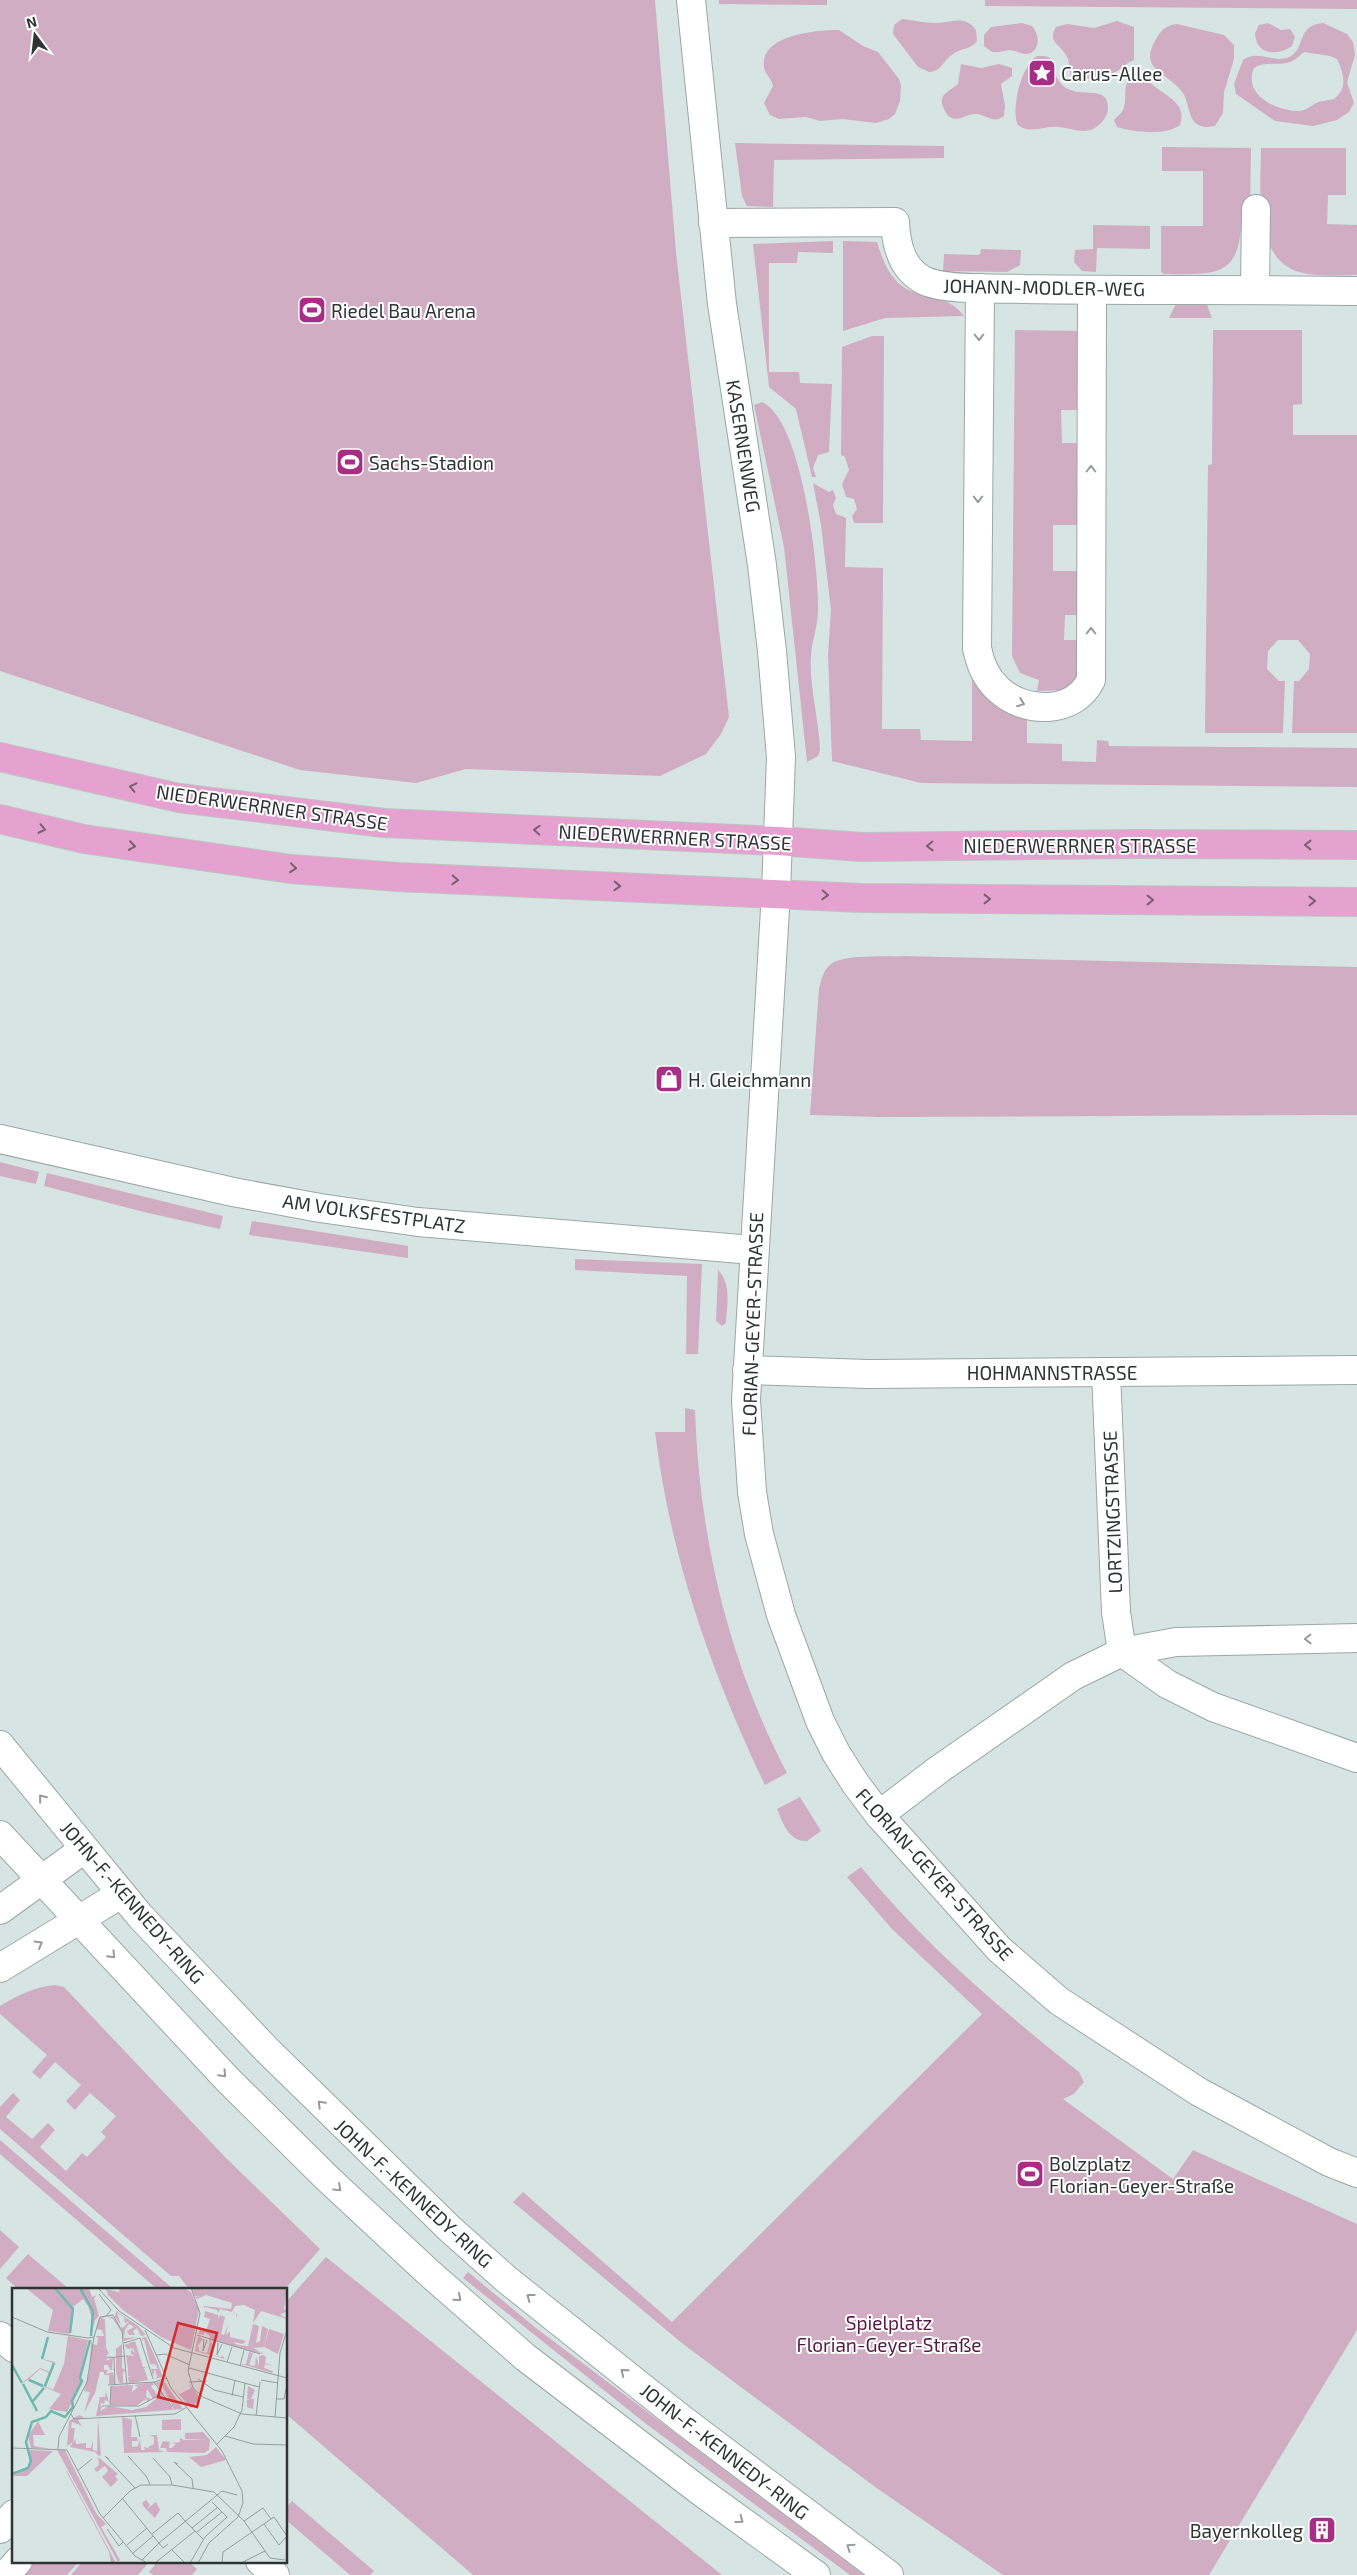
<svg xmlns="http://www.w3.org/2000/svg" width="1357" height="2575" font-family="'Exo 2',sans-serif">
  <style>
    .green { fill: #d1adc3; fill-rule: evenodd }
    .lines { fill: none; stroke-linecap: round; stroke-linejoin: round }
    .street-casing { stroke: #99a8a5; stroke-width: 30 }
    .secondary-casing { stroke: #99a8a5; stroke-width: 30 }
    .primary-casing { stroke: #c0c2c2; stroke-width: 30 }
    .street { stroke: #fff; stroke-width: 28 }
    .secondary { stroke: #fff; stroke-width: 28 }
    .primary { stroke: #e5a1d0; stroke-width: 28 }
    .oneway { stroke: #969a99 }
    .oneway2 { stroke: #776072 }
    .labels { text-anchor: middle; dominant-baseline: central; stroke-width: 4; stroke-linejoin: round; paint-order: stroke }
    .poi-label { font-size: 19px; fill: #2e3433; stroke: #fff; text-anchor: start }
    .street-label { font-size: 19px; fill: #2e3433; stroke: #fff }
    .park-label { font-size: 19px; fill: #561844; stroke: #fff }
    .inset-river { fill: none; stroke: #6eb9af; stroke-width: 2.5 }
    .inset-road { fill: none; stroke: #939e9d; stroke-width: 1 }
    .view { fill: #d62828; fill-opacity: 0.15; stroke: #d62828; stroke-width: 2.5 }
    .inset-edge { fill: none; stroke: #2e3433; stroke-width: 2.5 }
  </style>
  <rect width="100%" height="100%" fill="#d6e5e3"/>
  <g class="green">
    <path d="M0 0H655L676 252 729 717 721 734 706 754 660 776 466 769 416 783 300 770 0 671Z"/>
    <path d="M719 0H827V5L719 4Z"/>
    <path d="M985 0H1357V9L985 6Z"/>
    <path d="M902 19C913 20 924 23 935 23 950 23 965 14 976 30L977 41C970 50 961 48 953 54 942 61 943 71 929 72L918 67 893 34 894 25Z"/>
    <path d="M1117 21 1134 27V60C1125 63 1121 70 1113 73 1106 76 1079 82 1073 79 1068 72 1070 66 1068 59 1063 45 1046 43 1056 27L1067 24 1094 28Z"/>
    <path d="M1022 23 1032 26C1040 34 1041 54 1025 54 1019 53 1014 50 1009 50 1003 51 998 53 992 52L984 46V35L991 27Z"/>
    <path d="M1268 23 1281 30 1290 29 1295 37 1292 46C1277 56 1256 56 1255 33L1259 25Z"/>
    <path d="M1323 23 1347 34 1353 42 1355 55 1347 82 1354 103 1349 112 1337 120 1313 126 1275 121 1236 94 1234 84 1243 60C1258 49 1274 64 1289 57 1307 48 1295 26 1323 23ZM1304 52 1330 56 1337 59C1344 74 1348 88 1334 99 1329 100 1323 101 1318 102 1312 105 1307 110 1300 111 1278 112 1242 95 1254 68 1265 61 1278 66 1290 62 1296 60 1300 55 1304 52Z"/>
    <path d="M1177 24 1224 35 1234 45V59L1224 92 1223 113 1215 126C1209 127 1202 128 1197 124 1188 118 1189 102 1183 93 1169 72 1137 71 1156 39 1161 30 1167 25 1177 24Z"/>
    <path d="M839 30 863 46 878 52 899 79 901 85 900 101 895 114 889 119 876 123 842 119 820 121 806 117 779 119 770 115 764 103 773 86C771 76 762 73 764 61 767 34 818 30 839 30Z"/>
    <path d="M1037 56C1042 56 1047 55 1051 59L1045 60V65L1050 68 1053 65C1062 113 1108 76 1108 108 1108 114 1105 118 1102 122 1089 137 1075 129 1059 127 1044 125 1031 135 1018 125 1010 110 1022 64 1037 56Z"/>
    <path d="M961 64 981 68 999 64 1012 68V76L1001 84 1005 106 1004 116C993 125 985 113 974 114 964 115 958 123 948 116 935 96 944 95 958 84Z"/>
    <path d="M1137 76C1145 76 1148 81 1154 86 1166 96 1188 104 1180 125 1166 136 1133 132 1117 127L1114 120C1117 116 1123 113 1124 107 1128 95 1120 80 1137 76Z"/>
    <path d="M735 143 944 146V158L774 160 773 207 747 206 742 196Z"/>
    <path d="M1162 147 1251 148 1250 207H1242C1241 275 1225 275 1164 274L1161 272V226H1203V171H1162Z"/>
    <path d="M1261 148H1346V195H1328L1327 224 1357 225V275C1338 275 1317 277 1299 272 1252 258 1261 186 1261 148Z"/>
    <path d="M1093 225 1150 226V249L1097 248 1096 272 1082 271 1074 262 1075 250 1093 249Z"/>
    <path d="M833 241V253L798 252 797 263H769V372H799L800 383 832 384 829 452 818 455 813 468 816 477H812L796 409 769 387 753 244Z"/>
    <path d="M843 241 877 242C884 265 893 287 919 294 936 299 953 300 964 316L885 318 843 331Z"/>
    <path d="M981 249 1021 250 1020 265 1007 272 943 271 944 254 977 255 980 254Z"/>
    <path d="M1179 298 1205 299 1212 318H1169Z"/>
    <path d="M1015 330 1082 331 1083 410H1061L1062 443H1083L1082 525H1053V571H1082L1081 615H1065L1064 640H1080V668L1076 684 1063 690 1037 691 1039 680 1020 673 1012 656Z"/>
    <path d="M1213 330H1302V404L1293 405V435H1357V733H1292L1294 681H1299L1309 669 1310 654 1298 640H1278L1268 651 1267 669 1279 681H1285L1283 733H1205L1208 465 1212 464Z"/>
    <path d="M872 336H884L883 523H854L852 516 857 509 854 499 846 497 842 484 849 470 845 457 841 455 842 347Z"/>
    <path d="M762 402C802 419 819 569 818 610 818 626 812 640 811 655 809 687 819 719 820 750L818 756 807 762 784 547 754 405Z"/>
    <path d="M813 483 829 492 833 490 836 498 833 505 836 514 846 518 845 567 883 568 882 729H920L921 740 972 741V671L1016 715 1027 719V743L1062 744V761L1096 762 1097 740 1108 741 1109 746 1357 748V787L921 783 832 761 828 655 831 610 821 525Z"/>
    <path d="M904 956 1357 967V1115L879 1117 810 1115 819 988C822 979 823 970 831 964 843 954 887 957 904 956Z"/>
    <path d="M0 1162 39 1172 36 1184 0 1176Z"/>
    <path d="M47 1173 223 1216 220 1229 144 1212 44 1186Z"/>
    <path d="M252 1221 408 1246V1258L249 1235Z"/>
    <path d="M575 1259 702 1264 698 1354H686L687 1276 575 1270Z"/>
    <path d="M718 1270C732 1285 727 1305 726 1323L722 1326 716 1321Z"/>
    <path d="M685 1408 695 1410C699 1536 728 1661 787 1773L765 1785C711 1672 670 1556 655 1432H685Z"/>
    <path d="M800 1797 821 1831 807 1841C789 1842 783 1823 777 1809Z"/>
    <path d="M861 1867C925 1945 1001 2010 1079 2072L1084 2082 1074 2094 1063 2099 1173 2179 1193 2150 1357 2224V2330L1209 2575H1003L878 2489 683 2344 513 2202 523 2192 672 2322 982 2014 892 1929 847 1877Z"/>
    <path d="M55 1985 64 1987 226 2158 320 2249 285 2289H189L179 2276H171L0 2129V2107L13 2093 20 2100 6 2117 32 2139 48 2123 55 2130 40 2147 66 2171 82 2153 87 2157 106 2137 101 2132 116 2116 90 2093 75 2110 66 2101 81 2085 55 2062 40 2079 32 2072 47 2055 0 2014V2006C18 1995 35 1987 55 1985Z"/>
    <path d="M0 2140 171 2287V2289H157L0 2154Z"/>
    <path d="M0 2230 19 2247 0 2269Z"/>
    <path d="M28 2254 69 2289H18L6 2278Z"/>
    <path d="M326 2257 722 2575H473L286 2414V2302Z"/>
    <path d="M468 2272 536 2328 864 2575H850L645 2423 463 2278Z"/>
    <path d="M292 2501 374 2571 370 2575H350L286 2520V2508Z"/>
    <path d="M31 2561H79L67 2575H20Z"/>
    <path d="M83 2561H150L138 2575H71Z"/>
    <path d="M158 2561H188L197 2569 192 2575H153L149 2572Z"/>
  </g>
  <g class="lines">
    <defs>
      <g id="street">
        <path d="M691 0 722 304 762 565 772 651 781 757 776 892 746 1400 752 1492 759 1534 781 1615 820 1721 836 1753 855 1783 879 1815 999 1949 1059 2001 1199 2092 1329 2162 1357 2173"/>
        <path d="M713 223 895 222C896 244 901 268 923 280 943 291 1000 288 1024 289 1135 291 1246 289 1357 291"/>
        <path d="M980 288 977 648C980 664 986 678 998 689 1024 714 1074 715 1091 680L1092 290"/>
        <path d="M1255 289 1256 209"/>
        <path d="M0 1139 233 1192 320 1208 418 1222 753 1250"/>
        <path d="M747 1370 868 1374 1357 1370"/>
        <path d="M1106 1372 1116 1612 1122 1652"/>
        <path d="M1122 1652 1167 1684 1213 1707 1357 1758"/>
        <path d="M879 1815 938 1770 1073 1676 1122 1652 1176 1642 1357 1638"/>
        <path d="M0 1910 84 1849"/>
        <path d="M0 1968 121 1894"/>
        <path d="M0 2336 14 2348"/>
        <path d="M0 2529 14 2514"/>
        <path d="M260 2561 275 2575"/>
        <path d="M6 2575 18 2561"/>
      </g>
      <g id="secondary">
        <path d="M0 1745 140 1916 267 2050 450 2229 506 2279 683 2420 889 2575"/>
        <path d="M0 1835 227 2079 327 2178 428 2272 525 2357 700 2491 816 2575"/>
      </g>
      <g id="primary">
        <path d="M0 757 179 798 384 823 778 841 862 847 1136 844 1357 845"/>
        <path d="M0 819 84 839 291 869 398 877 862 898 1357 902"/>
      </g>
    </defs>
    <use href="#street" class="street-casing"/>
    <use href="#secondary" class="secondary-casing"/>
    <use href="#primary" class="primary-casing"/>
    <use href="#street" class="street"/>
    <use href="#secondary" class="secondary"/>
    <use href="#primary" class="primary"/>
  </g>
  <defs><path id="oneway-chevron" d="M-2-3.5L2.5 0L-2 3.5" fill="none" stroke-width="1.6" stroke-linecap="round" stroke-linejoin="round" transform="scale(1.25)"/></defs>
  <g class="oneway">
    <use href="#oneway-chevron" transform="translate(979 337) rotate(90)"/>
    <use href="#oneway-chevron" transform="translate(1091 469) rotate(-90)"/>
    <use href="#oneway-chevron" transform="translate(978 499) rotate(90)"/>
    <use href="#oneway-chevron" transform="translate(1091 631) rotate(-90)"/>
    <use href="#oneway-chevron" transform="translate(1021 703) rotate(21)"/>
    <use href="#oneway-chevron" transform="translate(1308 1639) rotate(179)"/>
    <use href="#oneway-chevron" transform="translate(42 1798) rotate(-129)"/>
    <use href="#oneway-chevron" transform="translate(39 1944) rotate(-31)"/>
    <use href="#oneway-chevron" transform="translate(112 1955) rotate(47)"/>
    <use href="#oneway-chevron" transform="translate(223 2074) rotate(47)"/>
    <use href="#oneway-chevron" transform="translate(321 2104) rotate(-135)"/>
    <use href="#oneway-chevron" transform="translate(338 2188) rotate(43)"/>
    <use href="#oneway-chevron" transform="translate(530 2297) rotate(-143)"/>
    <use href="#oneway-chevron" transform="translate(458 2298) rotate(41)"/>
    <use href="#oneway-chevron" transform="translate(624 2372) rotate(-141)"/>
    <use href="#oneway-chevron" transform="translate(740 2520) rotate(36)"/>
    <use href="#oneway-chevron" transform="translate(850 2547) rotate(-145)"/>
  </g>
  <g class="oneway2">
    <use href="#oneway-chevron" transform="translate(133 787) rotate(-167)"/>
    <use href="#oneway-chevron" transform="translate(42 829) rotate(12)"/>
    <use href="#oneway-chevron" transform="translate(537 830) rotate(-177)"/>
    <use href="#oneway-chevron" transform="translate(1308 845) rotate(-180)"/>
    <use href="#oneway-chevron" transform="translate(132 846) rotate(8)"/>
    <use href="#oneway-chevron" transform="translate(930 846) rotate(179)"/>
    <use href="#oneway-chevron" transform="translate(293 868) rotate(6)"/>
    <use href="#oneway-chevron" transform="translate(455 880) rotate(3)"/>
    <use href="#oneway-chevron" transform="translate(617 886) rotate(2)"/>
    <use href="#oneway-chevron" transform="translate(825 895) rotate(3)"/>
    <use href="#oneway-chevron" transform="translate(987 899)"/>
    <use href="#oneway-chevron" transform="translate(1150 900)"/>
    <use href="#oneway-chevron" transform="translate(1312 901)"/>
  </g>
  <defs>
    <symbol id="sight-square" viewBox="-11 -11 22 22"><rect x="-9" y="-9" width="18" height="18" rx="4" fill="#a62e85" stroke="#fff"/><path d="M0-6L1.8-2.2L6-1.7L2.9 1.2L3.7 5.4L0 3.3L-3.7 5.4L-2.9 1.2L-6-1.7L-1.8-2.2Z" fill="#fff"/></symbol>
    <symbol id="stadium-square" viewBox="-11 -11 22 22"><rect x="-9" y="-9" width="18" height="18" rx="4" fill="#a62e85" stroke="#fff"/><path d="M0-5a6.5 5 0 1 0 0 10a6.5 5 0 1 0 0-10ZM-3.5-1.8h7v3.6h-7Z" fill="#fff"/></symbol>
    <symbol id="shop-square" viewBox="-11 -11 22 22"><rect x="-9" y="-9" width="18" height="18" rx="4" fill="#a62e85" stroke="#fff"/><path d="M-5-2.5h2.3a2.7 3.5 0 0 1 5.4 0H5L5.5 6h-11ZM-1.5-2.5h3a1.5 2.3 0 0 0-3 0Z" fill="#fff"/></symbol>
    <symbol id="building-square" viewBox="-11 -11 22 22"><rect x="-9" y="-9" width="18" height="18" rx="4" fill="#a62e85" stroke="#fff"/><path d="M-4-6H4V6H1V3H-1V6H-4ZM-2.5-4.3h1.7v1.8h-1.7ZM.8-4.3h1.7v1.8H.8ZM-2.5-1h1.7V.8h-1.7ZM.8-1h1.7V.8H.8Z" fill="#fff"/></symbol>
  </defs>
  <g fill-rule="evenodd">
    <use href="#sight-square" x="1026" y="57" width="32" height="32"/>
    <use href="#stadium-square" x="296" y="294" width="32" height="32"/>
    <use href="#stadium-square" x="334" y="446" width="32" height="32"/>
    <use href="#shop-square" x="653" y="1063" width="32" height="32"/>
    <use href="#stadium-square" x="1014" y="2158" width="32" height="32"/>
    <use href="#building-square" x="1306" y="2514" width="32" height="32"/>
  </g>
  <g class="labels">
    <g class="poi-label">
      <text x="1061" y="73">Carus-Allee</text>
      <text x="331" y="310">Riedel Bau Arena</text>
      <text x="369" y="462">Sachs-Stadion</text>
      <text x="688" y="1079">H. Gleichmann</text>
      <text x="1049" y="2163">Bolzplatz<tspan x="1049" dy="22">Florian-Geyer-Straße</tspan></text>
      <text x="1303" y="2530" text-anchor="end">Bayernkolleg</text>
    </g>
    <g class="street-label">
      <text transform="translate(1044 287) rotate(1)">JOHANN-MODLER-WEG</text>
      <text transform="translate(744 446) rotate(81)">KASERNENWEG</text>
      <text transform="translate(272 807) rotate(8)">NIEDERWERRNER STRASSE</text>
      <text transform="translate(675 837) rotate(3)">NIEDERWERRNER STRASSE</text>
      <text x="1080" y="845">NIEDERWERRNER STRASSE</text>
      <text transform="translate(374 1213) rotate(8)">AM VOLKSFESTPLATZ</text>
      <text transform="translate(752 1324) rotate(-88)">FLORIAN-GEYER-STRASSE</text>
      <text x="1052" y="1372">HOHMANNSTRASSE</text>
      <text transform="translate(1112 1512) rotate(-92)">LORTZINGSTRASSE</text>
      <text transform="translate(935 1874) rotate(48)">FLORIAN-GEYER-STRASSE</text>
      <text transform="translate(133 1902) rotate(49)">JOHN-F.-KENNEDY-RING</text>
      <text transform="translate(414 2193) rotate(43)">JOHN-F.-KENNEDY-RING</text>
      <text transform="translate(725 2451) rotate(38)">JOHN-F.-KENNEDY-RING</text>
    </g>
    <g class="park-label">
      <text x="889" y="2322">Spielplatz<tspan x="889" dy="22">Florian-Geyer-Straße</tspan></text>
    </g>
  </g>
  <g transform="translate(12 2288)">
    <rect width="275" height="275" fill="#d6e5e3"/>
    <path d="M14 0H42L60 21 57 46 36 43 41 22ZM44 0H77L80 9 85 7 82 10 87 28 83 32 79 49 80 30 76 18 71 11 61 19ZM89 0 96 7 94 1 107 4 108 0H172L179 4 187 22 179 62 149 49 111 22ZM179 0H275L272 21 275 23 268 27 275 30V31L249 23 241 35 243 22 232 17 223 18 220 24 225 26 224 30V25L208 21 206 25 205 22 193 19 192 21V18L219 21 220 15 194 7 185 11 183 9H189L182 8ZM104 23 126 38 134 47 129 48 125 40 121 43 123 47H117L115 43 122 39 117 36 113 42 112 50 125 49 112 53 109 38 111 40 117 33 113 35 112 30 115 31 105 25 109 37 103 29ZM193 23 206 27V31L208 27 213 29 209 46 212 47 216 37 214 47 218 43V49L234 53 231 56 221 54 226 57 236 58 241 36 247 38 244 55 248 53 250 38 256 41 252 59 242 60 249 65 251 63 250 66 198 52 202 58 200 67 209 69 210 67 213 71 183 63 186 48 191 51 186 57 187 63 195 65 198 54 197 53 198 48 192 44V47L186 46 188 42 194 43 198 31 192 29ZM92 28 101 29 106 35 110 45 101 31 94 28 90 31H93L94 60 97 65 94 68 102 69H96L94 73 101 70 100 82 103 80V82H98L96 77H92V82H96L94 86 101 84 103 96H97V87H92V84H88L83 105 72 125 78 104 72 103 77 86 79 55 80 51V56L85 57 86 50 83 48H92L90 42 84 41 86 32ZM257 41 272 46 266 66 252 59ZM38 44 31 71 43 74 33 98 41 102 52 76 56 48 76 52 68 89 70 94 55 124 37 121 49 106 32 99 21 113 31 99 16 92 9 96 28 80 38 84 41 75 30 71ZM28 81 37 85 32 98 17 91ZM134 49 144 71 151 89 142 91 145 89 143 81 141 88 139 81H146L144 77 139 78 144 76H138L132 51 130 53V50ZM123 53 131 79H136L132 80 136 92 140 91 117 96 116 89H119L116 88V81H119H116L114 67 123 68 119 66V61L123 65 121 60 116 61 112 57ZM110 56V80L114 83 111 84V94L114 96 107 95 104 84V61ZM237 64 241 65 237 77 243 78 244 68 247 78V68L251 67 254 69 253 75 262 78 253 76 252 80 261 83 260 85 229 76H234ZM151 92 171 121 84 128 88 109H93L94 104 97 114 93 112 92 116 97 117 88 115 90 119 88 123 97 118 120 122 134 119 146 109 141 111 135 101 134 109 139 111 136 114 134 111 124 118 98 117 99 98 121 97 120 104 126 99 122 97 139 94 143 96 139 98 146 108 150 107 162 122 149 95 150 102 143 95ZM176 95 189 110 179 120 170 110 164 102 168 106 179 100ZM236 98 243 102 239 111H242L241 121 235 119V112L239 111H235ZM67 127 72 129 66 132 70 138 60 134 59 140H63L61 154 63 151 64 156 74 155V160H79L81 152V162L85 163 86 130 89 167 87 168 83 164 58 159 61 154 55 158 57 133ZM110 129 120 132 119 149H125L126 153H120V159L126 158V154L127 157 128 150 129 162H133L132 159 139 161 136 159 142 156V149L137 147H145L147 162 153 164 112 165ZM169 131V142H150V132ZM26 133 33 147H21L22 158 40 161 19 160 16 148ZM191 144 198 152 197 162 192 165 155 164 154 160H148L151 153 158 154 157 160H160L164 156 159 155 168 154V150L172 152H195L173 151V145ZM204 159 214 172 189 179 177 169 195 167ZM18 162 41 163 15 188H0L17 180ZM45 162H53L84 225 94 236 89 239 108 272 106 274ZM86 169 106 186 103 188 106 192 99 199 90 189 96 183 93 178 85 184 82 181 87 177ZM54 183H55L104 275H99L97 264ZM134 212 138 217 135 221 144 214 148 222 143 230 132 219 130 215Z" fill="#d1adc3" fill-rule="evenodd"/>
    <path class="inset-river" d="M43 0 61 21 58 45M68 0 81 23 79 48M30 71 36 49M0 77 10 95M17 92 31 98M11 96 25 123M33 98 42 75M21 113 32 100M0 186 16 180 19 173 14 154 20 134 34 129 39 123 53 129 61 119 60 113 70 93 68 90 78 52"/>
    <path class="inset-road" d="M86 0 107 23 162 60 275 90M179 0 188 25 176 83 181 100 191 109 230 126 275 130M87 6 99 22 94 28M101 27 110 43 115 97M0 29 35 44 76 50 82 49 88 29 101 27M133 42 159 100 210 163 230 203 231 215 226 229 197 255 186 275M185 47 248 66M192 51 191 63 195 52M112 55 128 50 141 91M206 55 205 67 210 56M144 67 153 66 178 77M102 69 103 97M96 70 113 68M215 74 220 59M228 78 232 62M177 80 247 99M186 91 202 102 231 109M249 92 266 95M142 94 160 119M177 94 195 93M96 97 142 94 155 90M220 108 223 92M264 111H272L275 97M98 117 99 98M90 118H127L151 105M59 126 62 131 163 126 175 119M123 127 128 149M244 128 248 94M263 129 268 65 275 42M213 148 241 156 275 157M205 156 222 139 230 122 233 95M0 160 55 162M46 161 47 149 75 94 82 49M55 162 88 226 123 268 135 275M141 170 158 189 160 197M97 171 93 168 123 200M120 172 116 168 134 188 138 196M166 176 162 174 180 191 181 200M65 183 80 171M110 210 151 260 156 256M91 230 118 203 129 197H160L202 204 232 233 258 270 273 272M232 233 251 220 259 231M174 234 191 251M252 236 267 257 275 248M180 240 206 219M95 241 107 258 111 254M185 244 210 224M140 246 166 225 174 234M147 255 210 203 225 207M115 257 135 240M159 261 173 275M121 265 141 248M130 272 147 255M143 275 183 243M178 275 193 249 215 229 200 214M210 275 211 264 262 229 275 248M229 275 253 263"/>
    <path class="view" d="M166 35 205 45 185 119 146 109Z"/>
    <rect width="275" height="275" class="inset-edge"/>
  </g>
  <g transform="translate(35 35) rotate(345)" stroke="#ffffff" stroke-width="4" paint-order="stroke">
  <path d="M0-4L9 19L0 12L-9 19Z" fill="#2e3433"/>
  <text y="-8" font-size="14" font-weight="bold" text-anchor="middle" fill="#2e3433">N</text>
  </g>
</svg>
